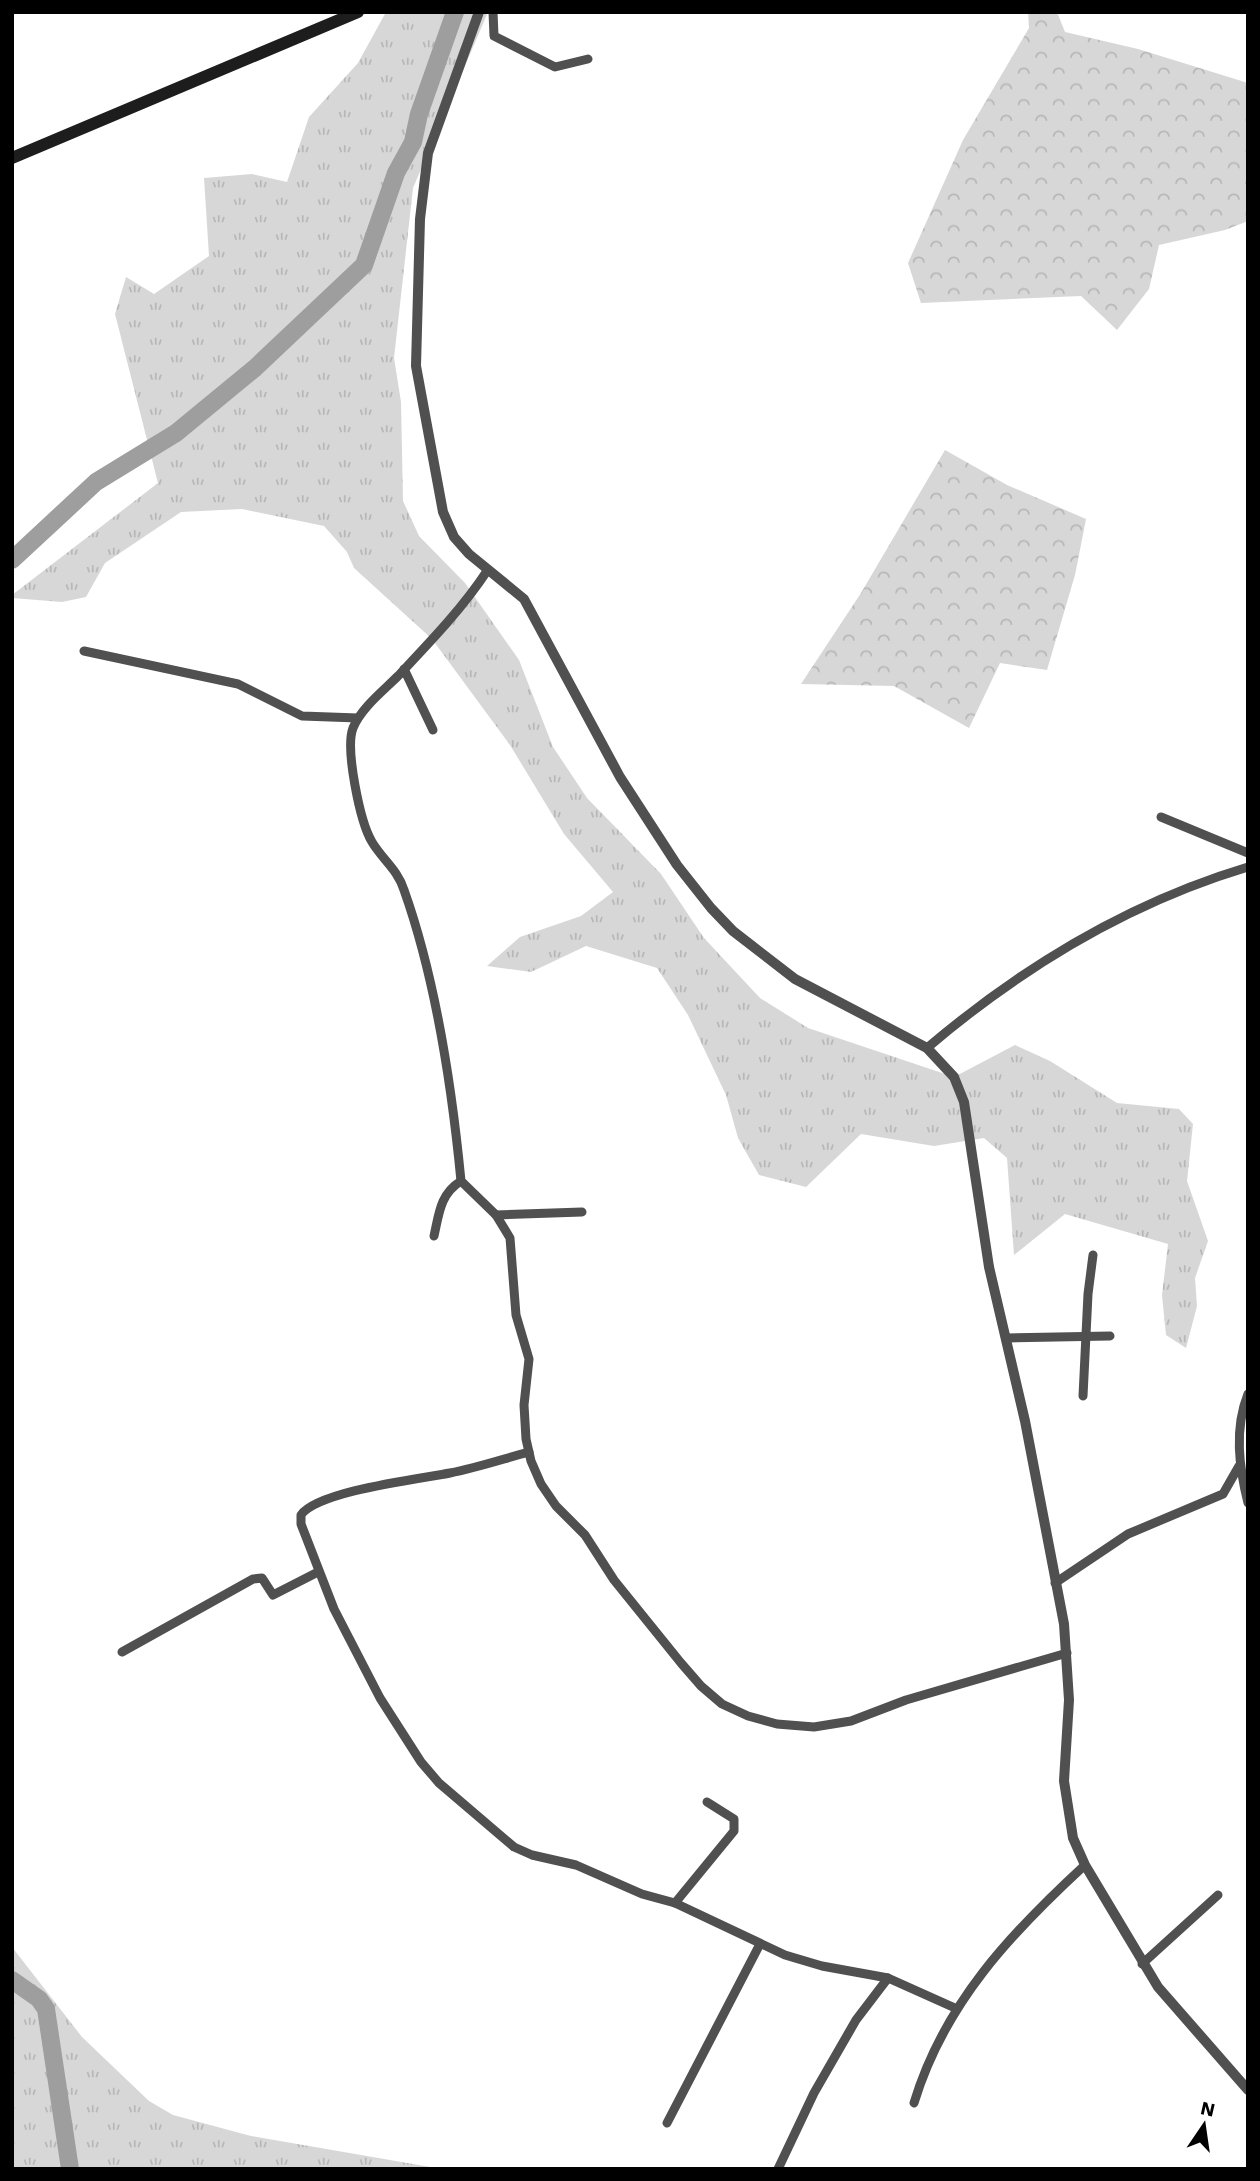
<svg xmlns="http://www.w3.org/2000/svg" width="1260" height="2181" font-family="'Work Sans',sans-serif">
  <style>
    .grass { fill: url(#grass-tufts) }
    .forest { fill: url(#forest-crowns) }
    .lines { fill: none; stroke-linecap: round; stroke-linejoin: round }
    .river { stroke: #9e9e9e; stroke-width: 18 }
    .minor { stroke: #505050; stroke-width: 9 }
    .tertiary { stroke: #505050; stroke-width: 10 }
    .secondary { stroke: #1d1d1d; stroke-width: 12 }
  </style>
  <defs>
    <pattern id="grass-tufts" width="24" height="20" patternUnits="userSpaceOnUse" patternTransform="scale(1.75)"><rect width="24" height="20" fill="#d7d7d7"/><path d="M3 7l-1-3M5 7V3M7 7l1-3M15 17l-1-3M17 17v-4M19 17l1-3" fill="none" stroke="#b7b7b7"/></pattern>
    <pattern id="forest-crowns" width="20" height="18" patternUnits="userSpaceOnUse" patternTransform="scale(1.75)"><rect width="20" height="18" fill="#d7d7d7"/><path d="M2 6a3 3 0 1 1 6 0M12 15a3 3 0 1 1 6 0" fill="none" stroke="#b7b7b7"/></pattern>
  </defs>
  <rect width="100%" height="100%" fill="#fff"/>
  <g class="grass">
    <path d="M386 12H488L413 188 394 358 401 402 403 501 419 536 465 583 519 660 553 747 587 798 661 874 704 938 760 998 808 1028 954 1077 1015 1045 1050 1061 1117 1103 1179 1109 1193 1124 1187 1181 1208 1241 1195 1278 1197 1306 1186 1348 1166 1335 1162 1295 1168 1244 1065 1214 1014 1255 1007 1158 984 1138 934 1146 861 1134 806 1187 759 1175 738 1138 726 1095 688 1015 657 968 586 946 531 972 487 966 520 937 581 916 613 892 564 834 510 745 432 639 354 568 347 552 324 526 242 509 181 512 105 563 86 597 62 602 12 598V595L158 483 115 314 126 277 154 294 209 256 204 178 252 174 287 182 309 117 358 63Z"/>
    <path d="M12 1947 82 2037 149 2101 173 2115 251 2136 442 2169H12Z"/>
  </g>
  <g class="forest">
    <path d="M1028 12H1057L1065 32 1138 49 1248 83V221L1225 230 1159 245 1149 289 1117 330 1081 296 921 303 908 263 963 140 1029 28Z"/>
    <path d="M945 450 1007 485 1086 519 1075 575 1047 670 1000 663 969 728 894 686 801 684 861 593Z"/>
  </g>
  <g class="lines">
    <g class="river">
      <path d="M12 560 96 482 176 433 255 368 364 265 396 173 413 142 419 114 455 12"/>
      <path d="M12 1980 39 1999 46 2009 70 2169"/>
    </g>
    <g class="minor">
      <path d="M493 12 494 36 555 67 588 59"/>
      <path d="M487 571C462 609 429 643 398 676 383 691 361 708 353 728 345 749 360 822 372 842 382 859 398 870 404 890 435 977 452 1088 461 1181L496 1215 510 1238 516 1315 529 1359 524 1405 526 1439 531 1461 541 1484 556 1506 585 1535 614 1580 681 1663 701 1686 722 1704 748 1716 777 1724 814 1727 851 1721 906 1700 1067 1653"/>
      <path d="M84 651 238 684 302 716 358 718"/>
      <path d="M404 669 433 730"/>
      <path d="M1161 817 1248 853"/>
      <path d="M927 1048C1021 968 1128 903 1248 867"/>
      <path d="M496 1215 582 1212"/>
      <path d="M434 1236C439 1214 440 1194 461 1181"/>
      <path d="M1007 1338 1110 1336"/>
      <path d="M1248 1394C1234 1429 1239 1467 1248 1503"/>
      <path d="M1083 1396 1088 1294 1093 1255"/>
      <path d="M529 1452C503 1459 476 1468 450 1473 419 1479 318 1491 301 1515V1524L334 1609 380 1698 421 1762 439 1783 514 1847 532 1855 576 1865 642 1894 675 1903 785 1955 822 1966 888 1978 955 2008"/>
      <path d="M1055 1583 1128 1534 1223 1494 1239 1466"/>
      <path d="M122 1652 253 1579 262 1578 273 1595 318 1572"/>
      <path d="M675 1903 734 1831V1819L707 1802"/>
      <path d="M1142 1964 1218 1895"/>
      <path d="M914 2103C944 2004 1010 1934 1085 1865"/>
      <path d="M667 2123 760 1944"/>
      <path d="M778 2169 814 2093 856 2020 888 1978"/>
    </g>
    <path class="tertiary" d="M479 12 428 153 420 219 416 366 443 512 454 537 469 554 524 599 620 777 677 865 711 908 733 931 795 979 927 1048 954 1077 964 1102 989 1267 1025 1421 1064 1624 1069 1700 1064 1781 1073 1838 1085 1865 1158 1987 1248 2090"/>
    <path class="secondary" d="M12 158 358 12"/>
  </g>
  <rect width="1260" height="2181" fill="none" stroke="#000000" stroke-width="28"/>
  <g transform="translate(1204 2125) rotate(13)" stroke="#ffffff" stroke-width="5" paint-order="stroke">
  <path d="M0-5L12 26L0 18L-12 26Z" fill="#000000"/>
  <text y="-10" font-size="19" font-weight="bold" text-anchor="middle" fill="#000000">N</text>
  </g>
</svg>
